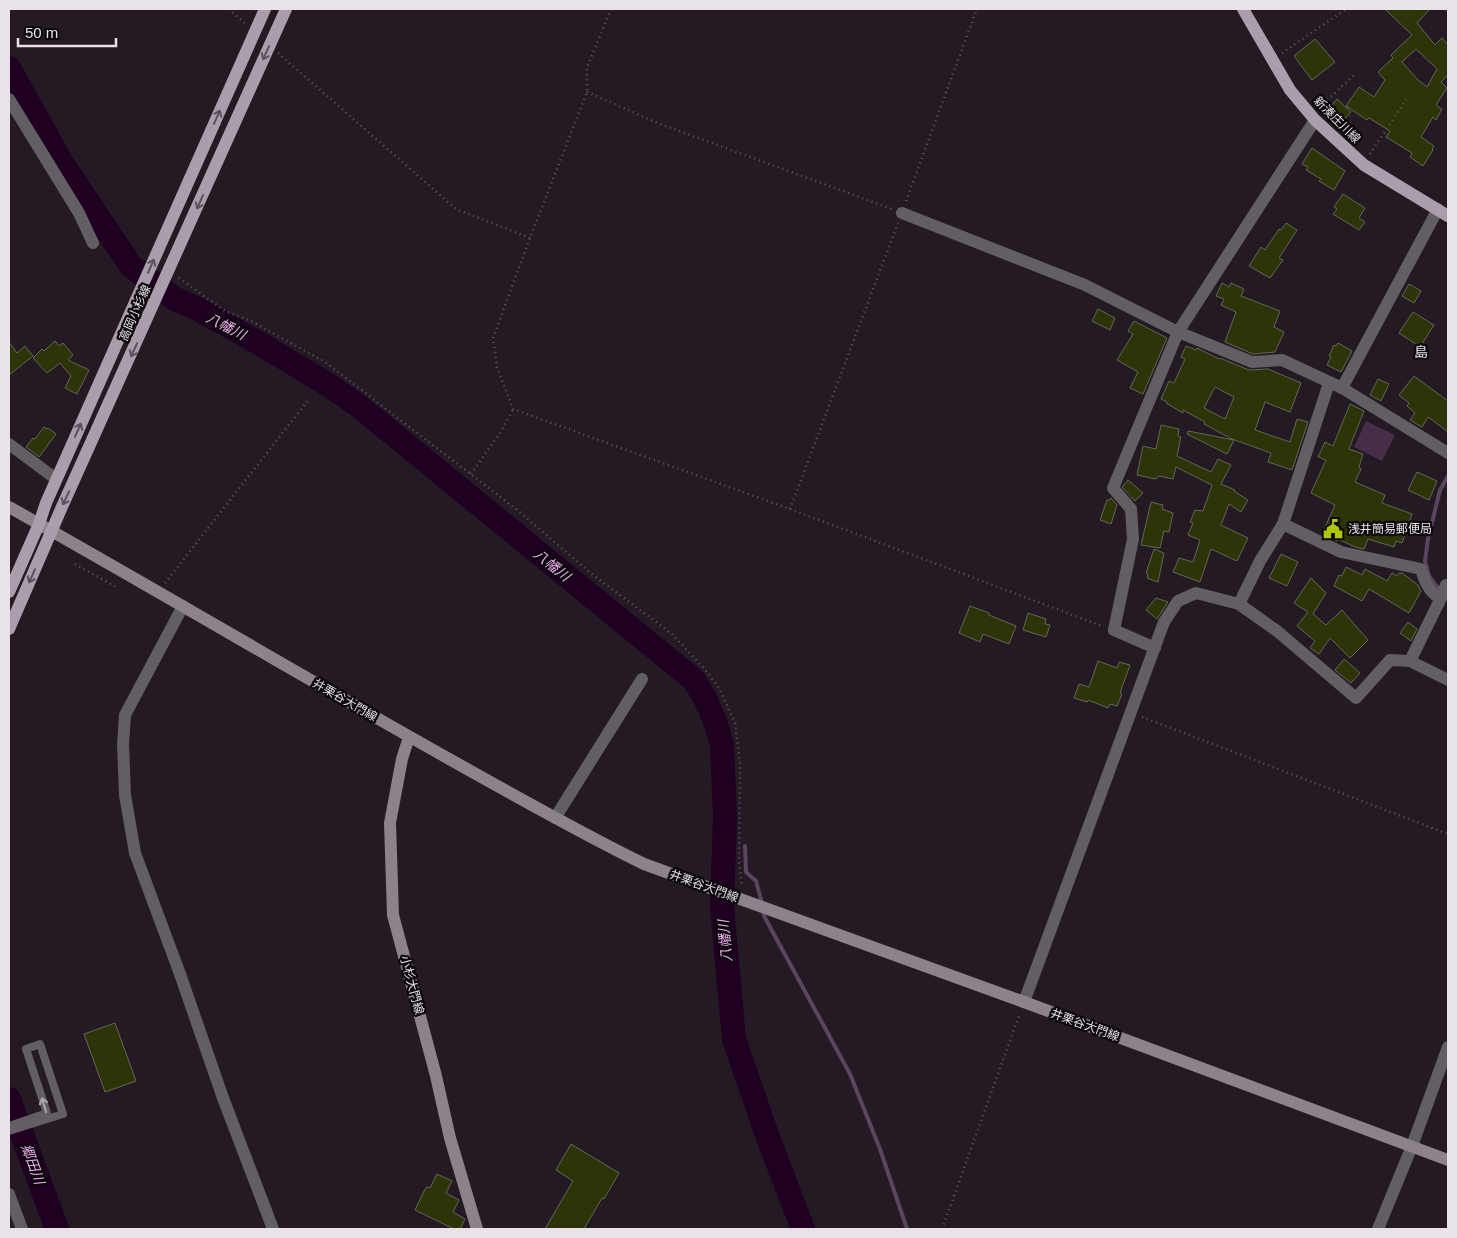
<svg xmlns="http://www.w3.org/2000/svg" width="1457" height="1238" font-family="Arial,'Noto Sans JP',sans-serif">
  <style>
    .green { fill: #492b4a }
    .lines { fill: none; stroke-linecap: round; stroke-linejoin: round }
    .stream { stroke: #5c445e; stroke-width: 4 }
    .river { stroke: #1f0022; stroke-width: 24 }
    .building { fill: #2d3407; stroke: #636757; fill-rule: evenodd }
    .path { stroke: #615861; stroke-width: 2.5; stroke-dasharray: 1 4; stroke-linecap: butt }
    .lane { stroke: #635e63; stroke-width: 8 }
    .street { stroke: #635e63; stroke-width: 12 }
    .secondary { stroke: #8b828b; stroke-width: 12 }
    .primary { stroke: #a99ea9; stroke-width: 12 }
    .oneway { stroke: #5a525a }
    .oneway2 { stroke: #ada7ad }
    .labels { text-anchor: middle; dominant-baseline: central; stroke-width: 4.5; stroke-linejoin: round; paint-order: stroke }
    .street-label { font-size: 12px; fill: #e9e2e9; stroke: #0b070b }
    .poi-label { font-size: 12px; fill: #e9e2e9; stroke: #0b070b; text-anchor: start }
    .water-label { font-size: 14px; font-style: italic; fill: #edaeef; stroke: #0b070b }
    .neighbourhood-label { font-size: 14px; fill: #e9e2e9; stroke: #0b070b }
  </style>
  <rect width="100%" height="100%" fill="#241a24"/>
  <path class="green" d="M1366 421 1395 435 1382 461 1354 447Z"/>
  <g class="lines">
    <g class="stream">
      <path d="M1438 588 1429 576 1425 561 1428 539 1440 490 1448 476"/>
      <path d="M745 846 746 872 756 881 762 903"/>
      <path d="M763 910 764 916 850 1074 880 1149 907 1229"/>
    </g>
    <g class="river">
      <path d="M9 68 62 163 131 266 175 299 198 309 264 346 330 386 360 407 694 680 706 700 716 724 722 746 725 817 722 907 734 1039 767 1135 803 1229"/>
      <path d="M9 1099 57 1229"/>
    </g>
  </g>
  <g class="building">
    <path d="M1385 9H1430L1417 23 1435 45 1442 38 1448 45V75L1441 82 1447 88 1436 105 1442 109 1436 120 1433 117 1421 137 1434 146 1432 149 1433 150 1423 166 1410 157 1412 153 1386 137 1390 131 1369 118 1367 120 1346 106 1359 87 1374 97 1385 80 1378 72 1393 58 1391 55 1412 35ZM1416 49 1437 69 1427 87 1417 79 1402 62Z"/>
    <path d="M1315 39 1335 62 1312 80 1294 56Z"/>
    <path d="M1337 99 1351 112 1342 122 1328 109Z"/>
    <path d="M1312 148 1345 171 1334 190 1319 181 1321 179 1306 170 1308 167 1302 164Z"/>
    <path d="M1343 194 1365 208 1359 218 1365 222 1359 230 1333 214 1337 209 1334 207Z"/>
    <path d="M1286 223 1297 230 1279 258 1283 260 1270 278 1249 266 1261 247 1265 250 1279 229 1281 230Z"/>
    <path d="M1222 283 1229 287 1231 283 1244 289 1241 296 1280 311 1274 327 1284 332 1275 352 1253 354 1225 342 1236 312 1221 305 1224 299 1216 296Z"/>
    <path d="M1409 284 1421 291 1414 303 1402 296Z"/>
    <path d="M1098 309 1115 318 1110 330 1092 321Z"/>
    <path d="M1413 312 1434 325 1420 347 1399 333Z"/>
    <path d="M1134 321 1167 338 1143 394 1130 388 1138 372 1117 360 1133 334 1128 331Z"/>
    <path d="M55 341 59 346 63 343 73 355 68 360 89 370 77 394 65 388 71 376 60 363 47 373 33 358 42 349 44 351Z"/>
    <path d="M9 342 17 353 25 346 33 356 9 375Z"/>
    <path d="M1338 343 1352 351 1341 372 1327 365 1331 357 1329 356 1334 345 1336 346Z"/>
    <path d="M1186 346 1196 350 1197 348 1219 359 1220 358 1249 370 1268 369 1301 383 1290 412 1265 402 1255 430 1290 442 1297 419 1308 422 1292 470 1268 462 1271 453 1232 439 1204 424 1205 422 1183 410V413L1166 403 1167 402 1161 399 1169 381 1174 383 1185 359 1181 357ZM1215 387 1234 397 1225 419 1204 408Z"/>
    <path d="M1414 376 1448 401V432L1428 417 1422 427 1410 420 1415 413 1407 406 1409 403 1399 395Z"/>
    <path d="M1378 379 1389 384 1381 401 1370 395Z"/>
    <path d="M1350 404 1364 411 1349 449 1363 454 1359 467 1361 469 1355 482 1385 495 1382 503 1412 514 1402 543 1396 541 1394 547 1368 539 1364 549 1355 547 1338 539 1337 541 1322 534 1335 505 1311 493 1326 460 1318 457 1325 442 1333 446Z"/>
    <path d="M1161 425 1179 429 1178 436 1181 437 1177 456 1211 472 1218 459 1231 465 1221 484 1235 490 1234 491 1248 500 1241 512 1229 504 1221 525 1248 538 1237 561 1211 549 1200 582 1173 572 1179 558 1193 562 1200 540 1188 535 1193 523 1190 522 1195 510 1203 511 1212 485 1176 467 1173 479 1159 476 1156 479 1137 475 1143 446 1156 449Z"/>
    <path d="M44 427 47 429 48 428 56 434 39 457 26 447 33 438 35 439Z"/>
    <path d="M1188 431 1234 440 1227 454 1187 434Z"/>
    <path d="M1417 472 1437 481 1429 500 1408 490Z"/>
    <path d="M1128 480 1143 493 1135 501 1122 487Z"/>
    <path d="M1111 498 1117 505 1111 524 1100 520 1107 500H1109Z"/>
    <path d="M1151 502 1163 505 1162 509 1173 513 1169 532 1164 531 1160 548 1141 545Z"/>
    <path d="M1154 549 1164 553 1158 582 1147 578 1148 574 1146 573Z"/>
    <path d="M1281 554 1298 562 1287 586 1269 578Z"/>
    <path d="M1346 567 1362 575 1365 569 1387 581 1392 573 1397 576 1399 573H1402L1418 585 1421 591 1409 613 1369 589 1362 601 1334 586 1339 575 1342 576Z"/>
    <path d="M1311 578 1326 593 1313 614 1326 625 1342 610 1368 640 1350 658 1330 638 1319 654 1310 648 1315 641 1297 626 1308 612 1294 603Z"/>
    <path d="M1156 598 1168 602 1157 619 1146 610Z"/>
    <path d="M970 606 989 613V615L1016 626 1009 644 983 634 980 642 959 633Z"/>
    <path d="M1028 613 1046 619 1045 624 1050 625 1046 637 1023 630Z"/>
    <path d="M1408 622 1417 629 1411 641 1400 633Z"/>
    <path d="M1344 659 1360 673 1351 683 1335 670Z"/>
    <path d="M1098 661 1117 668 1119 662 1130 665 1120 693 1122 694 1117 706 1110 704 1108 708 1088 700 1087 702 1074 698 1079 684 1089 687Z"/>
    <path d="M115 1023 136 1081 105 1092 84 1034Z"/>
    <path d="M571 1144 619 1173 604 1199 602 1198 584 1229H545L573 1181 556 1170Z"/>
    <path d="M437 1174 452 1181 446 1193 459 1200 453 1212 465 1219 460 1229H454L415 1210 425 1189 427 1187 430 1188Z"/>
  </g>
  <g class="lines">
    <g class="path">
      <path d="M229 9 246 24"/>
      <path d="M611 9 587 68V92L530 238 493 338 497 367 513 409 790 509 1102 626"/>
      <path d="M278 53 456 209 530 238"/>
      <path d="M1282 53 1346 9"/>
      <path d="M587 92 660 124 892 209"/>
      <path d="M1320 107 1355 74"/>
      <path d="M1370 154 1408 97"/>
      <path d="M906 201 977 9"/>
      <path d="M179 278 225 311 251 321 325 362 516 509 593 575 672 634 709 674 720 690 735 723 740 762 739 862 742 886"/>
      <path d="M471 474 500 433 513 409"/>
      <path d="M790 509 898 223"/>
      <path d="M75 564 118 588"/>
      <path d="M165 583 310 398"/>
      <path d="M1142 717 1448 834"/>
      <path d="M942 1229 1020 1013"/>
    </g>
    <path class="lane" d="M9 1126 47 1113 26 1049 40 1044 63 1114 9 1131"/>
    <g class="street">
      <path d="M9 99 79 213 93 243"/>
      <path d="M902 213 1085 285 1178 332 1252 362 1282 360 1342 388 1448 453"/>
      <path d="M1342 388 1438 209"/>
      <path d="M9 444 56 479"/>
      <path d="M1283 524 1341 552 1421 569C1424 580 1429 594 1441 598L1446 585"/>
      <path d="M1239 604 1260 561 1283 524 1329 383"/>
      <path d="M183 606 125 715 123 744 125 795 135 853 180 974 223 1098 273 1229"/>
      <path d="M1155 648 1114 630 1133 539 1131 509 1113 488 1178 332 1315 120"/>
      <path d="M1410 661 1441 598"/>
      <path d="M555 818 642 679"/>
      <path d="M1024 1002 1164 622 1178 601 1196 593 1239 604 1277 631 1356 698 1390 660 1410 661 1448 680"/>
      <path d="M9 1194 22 1229"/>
      <path d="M1378 1229 1412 1146 1448 1047"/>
    </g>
    <g class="secondary">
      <path d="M9 507C157 590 303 677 451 760 515 796 579 832 644 864L1024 1002 1448 1160"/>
      <path d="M409 737 402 759 390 823 393 915 436 1076 450 1138 477 1229"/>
    </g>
    <g class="primary">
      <path d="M1243 9 1290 90 1315 120 1364 165 1448 216"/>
      <path d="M9 592 39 524 46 503 265 9"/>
      <path d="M9 629 61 509 286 9"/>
    </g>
  </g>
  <defs><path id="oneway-shaft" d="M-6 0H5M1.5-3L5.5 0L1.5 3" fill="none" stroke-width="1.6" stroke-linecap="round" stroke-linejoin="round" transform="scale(1.25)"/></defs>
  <g class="oneway">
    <use href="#oneway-shaft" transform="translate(266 53) rotate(114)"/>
    <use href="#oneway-shaft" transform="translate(217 117) rotate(-66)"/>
    <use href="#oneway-shaft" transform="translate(200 202) rotate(114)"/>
    <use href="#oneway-shaft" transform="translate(151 266) rotate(-66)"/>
    <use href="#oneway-shaft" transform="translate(134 350) rotate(115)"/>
    <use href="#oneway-shaft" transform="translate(78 430) rotate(-66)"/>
    <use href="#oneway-shaft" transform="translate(66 498) rotate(115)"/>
    <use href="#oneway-shaft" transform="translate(32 576) rotate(114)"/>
  </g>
  <use class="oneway2" href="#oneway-shaft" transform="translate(44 1105) rotate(-107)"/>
  <defs>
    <symbol id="civic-bare" viewBox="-9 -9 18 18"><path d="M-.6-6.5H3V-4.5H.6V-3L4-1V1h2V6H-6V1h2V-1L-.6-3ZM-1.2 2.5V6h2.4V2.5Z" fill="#aec60c" stroke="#0b070b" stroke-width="2.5" paint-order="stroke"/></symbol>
  </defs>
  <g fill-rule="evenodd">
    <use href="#civic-bare" x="1319" y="515" width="28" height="28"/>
  </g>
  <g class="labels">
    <g class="street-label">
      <text transform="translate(1337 120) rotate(45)">新湊庄川線</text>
      <text transform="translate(135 313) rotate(-66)">高岡小杉線</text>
      <text transform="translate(345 700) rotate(30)">井栗谷大門線</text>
      <text transform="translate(704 886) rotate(20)">井栗谷大門線</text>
      <text transform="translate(412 985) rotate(75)">小杉大門線</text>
      <text transform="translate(1085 1025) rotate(20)">井栗谷大門線</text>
    </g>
    <g class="poi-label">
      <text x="1348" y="529">浅井簡易郵便局</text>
    </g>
    <g class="water-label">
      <text transform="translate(226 326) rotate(27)">八幡川</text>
      <text transform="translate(552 565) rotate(39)">八幡川</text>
      <text transform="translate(725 941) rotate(-95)">八幡川</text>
      <text transform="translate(33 1164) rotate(70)">郷田川</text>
    </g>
    <g class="neighbourhood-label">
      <text x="1421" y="352">島</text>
    </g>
  </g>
  <rect width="1457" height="1238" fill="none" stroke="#e9e2e9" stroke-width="20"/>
  <path d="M18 38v8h98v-8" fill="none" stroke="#e9e2e9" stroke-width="2.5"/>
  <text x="25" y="38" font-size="15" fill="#e9e2e9" stroke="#0b070b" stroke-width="4" paint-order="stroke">50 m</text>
</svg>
